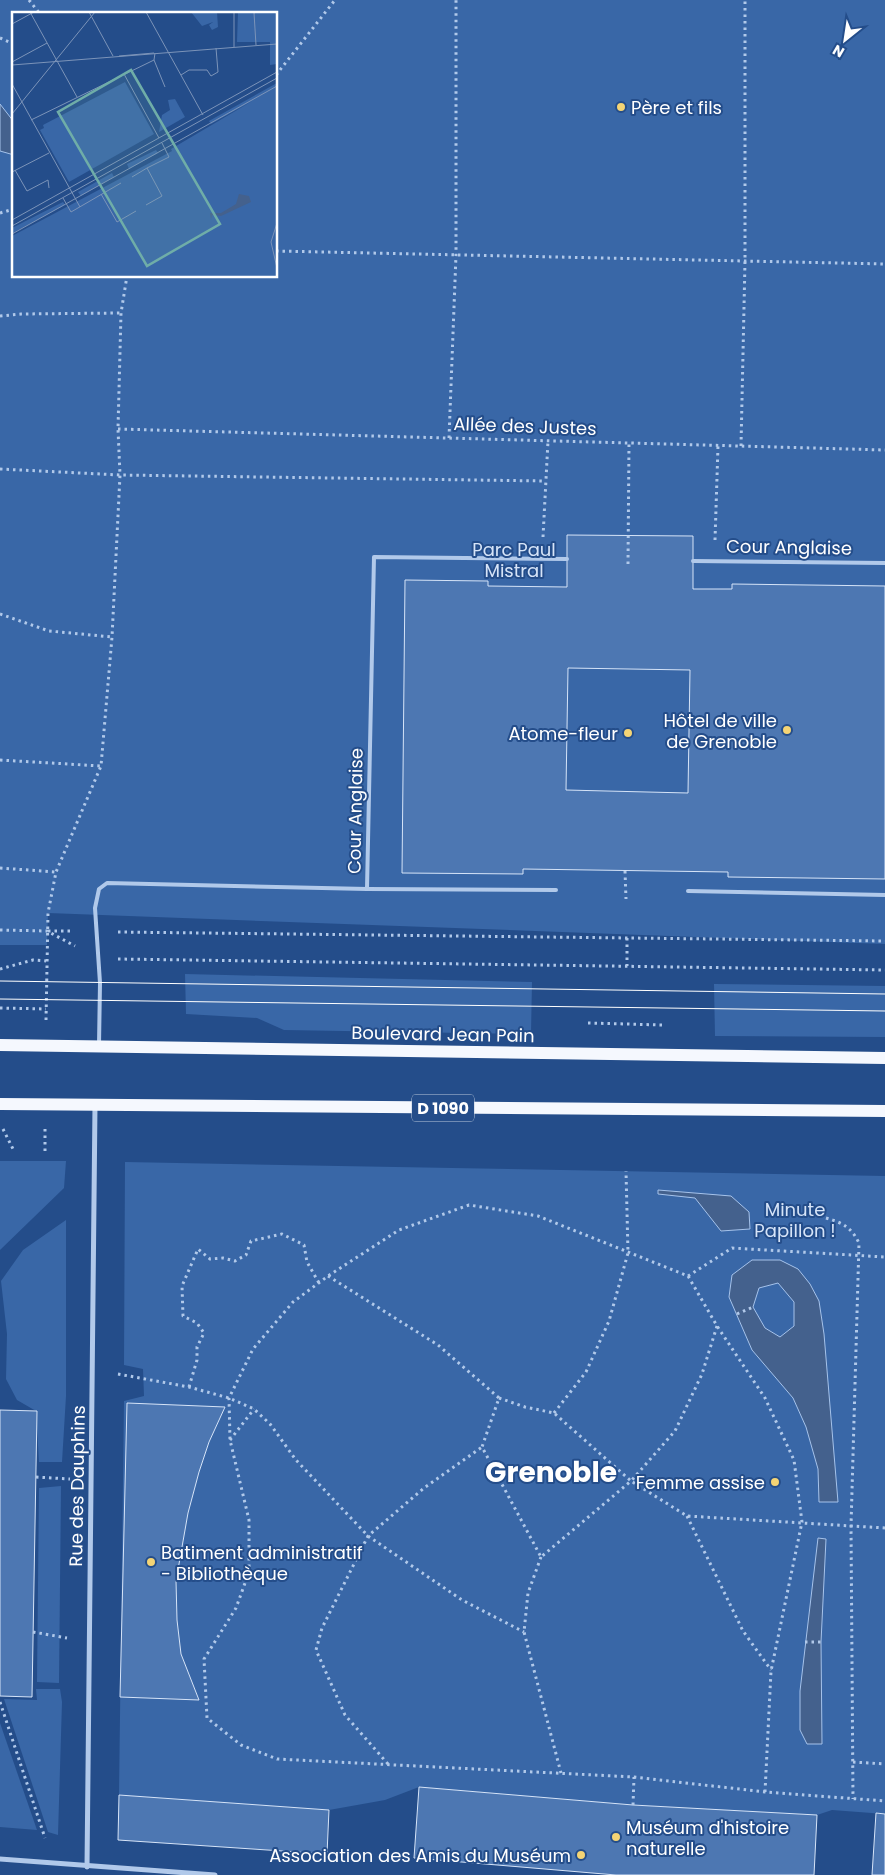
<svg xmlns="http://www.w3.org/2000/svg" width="885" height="1875" font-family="Poppins,sans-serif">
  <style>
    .green { fill: #3967a7; fill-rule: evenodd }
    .water { fill: #44618d; stroke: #a6c3eb; fill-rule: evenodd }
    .building { fill: #4d77b2; stroke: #d6e4f8; fill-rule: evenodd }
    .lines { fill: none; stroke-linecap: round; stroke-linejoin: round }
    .path { stroke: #b1c9ea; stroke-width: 3; stroke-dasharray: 2.5 4; stroke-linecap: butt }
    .service { stroke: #b1c9ea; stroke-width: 4 }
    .minor { stroke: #b1c9ea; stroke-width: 5 }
    .primary { stroke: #f5f8fe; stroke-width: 12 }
    .tram { stroke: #fff; stroke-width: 1 }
    .poi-dot { fill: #f4d475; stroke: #244d8a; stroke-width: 2 }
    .labels { text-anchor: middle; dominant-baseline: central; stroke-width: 4; stroke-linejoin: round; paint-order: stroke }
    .shield { fill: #244d8a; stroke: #bdcadc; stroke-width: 1 }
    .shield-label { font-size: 16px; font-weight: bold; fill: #fff }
    .poi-label { font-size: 18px; fill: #fff; stroke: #244d8a; text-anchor: end }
    .street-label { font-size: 18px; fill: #fff; stroke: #244d8a }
    .park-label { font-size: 18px; fill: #d6e4f8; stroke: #244d8a }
    .town-label { font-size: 28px; font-weight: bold; fill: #fff; stroke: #244d8a }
    .inset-road { fill: none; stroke: #7c94b9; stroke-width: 1 }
    .view { fill: #6fada8; fill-opacity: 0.15; stroke: #6fada8; stroke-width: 2.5 }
    .inset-edge { fill: none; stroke: #fff; stroke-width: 2.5 }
  </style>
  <rect width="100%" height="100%" fill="#244d8a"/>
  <g class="green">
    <path d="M0 0H885V944L48 913 47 945H0ZM14 14H276V276H14Z"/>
    <path d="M185 974 532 982 531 1034 284 1030 257 1018 186 1014Z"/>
    <path d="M714 984 885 986V1037L715 1036Z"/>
    <path d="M0 1161H66L64 1188 0 1250Z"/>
    <path d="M125 1162 885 1176V1814L832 1810 817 1815 633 1805 419 1787 385 1800 329 1810 119 1795 124 1401 144 1396 143 1369 124 1365Z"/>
    <path d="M66 1220V1396L62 1462H39L36 1411 17 1400 6 1379 7 1334 1 1281 23 1250Z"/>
    <path d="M61 1486 59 1683 37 1682 39 1488Z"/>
    <path d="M36 1689H60L62 1702 58 1835 48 1832 4 1699 37 1700Z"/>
    <path d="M0 1723 37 1830 0 1827Z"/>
  </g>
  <g class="water">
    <path d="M0 104 14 122V155L0 151Z"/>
    <path d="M658 1190 731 1196 749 1212 750 1229 721 1231 695 1198 658 1194Z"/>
    <path d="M752 1260H780L798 1269 810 1284 819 1301 824 1334 838 1502H819L818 1469 806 1427 793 1398 752 1350 729 1297 732 1275ZM778 1283 794 1302V1326L780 1337 765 1328 753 1307 759 1288Z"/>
    <path d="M818 1538 826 1539 821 1642 822 1744H807L800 1730V1691Z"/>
  </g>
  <g class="building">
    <path d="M567 535 693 536V589H732V584L885 586V879L728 877V872L523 869V874L402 873 405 580 488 581V586L567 587ZM568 668 690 670 688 793 566 790Z"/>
    <path d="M127 1403 225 1407 209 1442 199 1472 188 1513 176 1581 177 1620 181 1654 199 1700 120 1697Z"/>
    <path d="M0 1410 37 1411 32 1697 0 1696Z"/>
    <path d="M419 1787 633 1805 817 1815 814 1875H616L414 1858Z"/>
    <path d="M119 1795 329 1810 327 1854 118 1840Z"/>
    <path d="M876 1813 885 1814V1875H872Z"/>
  </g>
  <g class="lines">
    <g class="path">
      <path d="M29 0 40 14"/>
      <path d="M0 38 14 44"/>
      <path d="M276 75 335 0"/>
      <path d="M0 213 14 209"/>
      <path d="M276 251 885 264"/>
      <path d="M0 316 21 314 121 313"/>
      <path d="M118 429 885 450"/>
      <path d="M449 438 456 255V0"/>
      <path d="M741 446 745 261V0"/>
      <path d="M0 469 120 475 545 481"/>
      <path d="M543 537 548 441"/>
      <path d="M715 540 718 446"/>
      <path d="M628 564 629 443"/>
      <path d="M0 614 49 631 112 637"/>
      <path d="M0 760 101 766"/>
      <path d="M0 868 56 872"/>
      <path d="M625 871 626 899"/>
      <path d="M0 930 47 931 75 946"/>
      <path d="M48 931H74"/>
      <path d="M118 932 885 941"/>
      <path d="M627 938V966"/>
      <path d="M118 959 885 970"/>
      <path d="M0 969 33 960 46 961"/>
      <path d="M0 1008 46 1009"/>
      <path d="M46 1020 48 913 56 872 101 766 112 637 120 475 118 429 121 313 127 276"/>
      <path d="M588 1023 663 1025"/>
      <path d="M3 1129 14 1151"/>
      <path d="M45 1129V1151"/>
      <path d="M826 1218C843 1223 851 1227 859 1243L851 1526 853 1799"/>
      <path d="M328 1276 438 1345 499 1398"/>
      <path d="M688 1276 732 1248 885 1257"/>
      <path d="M737 1314 753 1307"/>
      <path d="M717 1326 702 1374 675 1431 631 1481 687 1516 885 1528"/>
      <path d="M118 1374 189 1387 229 1398 254 1409 270 1424 296 1460 368 1536 462 1600 524 1632"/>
      <path d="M189 1387 197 1360V1347L204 1333 197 1323 183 1316 182 1286 198 1249 210 1259 223 1258 235 1261 246 1255 251 1241 282 1234 304 1245 307 1262 319 1283"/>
      <path d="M499 1398 525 1407 554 1413 631 1481 541 1557 482 1447Z"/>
      <path d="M554 1413 586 1372 609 1321 628 1253 626 1171"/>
      <path d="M230 1440 254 1409"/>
      <path d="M36 1477 70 1479"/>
      <path d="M687 1516 743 1631 771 1670"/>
      <path d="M541 1557 528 1593 524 1632 561 1773"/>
      <path d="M33 1632 67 1638"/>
      <path d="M805 1642H821"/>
      <path d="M0 1702 45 1838"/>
      <path d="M853 1762 885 1764"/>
      <path d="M388 1764 345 1715 316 1650 322 1628 368 1536 424 1488 482 1447"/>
      <path d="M765 1792 771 1671 802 1522 794 1460 765 1398 717 1326 688 1276 538 1216 469 1205 399 1230 328 1276 293 1302 253 1349 229 1398 230 1440 249 1520V1572L236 1608 204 1659 207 1718 241 1745 277 1759 634 1777 765 1792 885 1801"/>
      <path d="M633 1805 634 1777"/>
    </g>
    <g class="service">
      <path d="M693 561 885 563"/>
      <path d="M367 889 556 890"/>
      <path d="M688 891 885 895"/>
      <path d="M99 1045 100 983 95 908 99 889 107 883 367 889 374 557 567 559"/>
    </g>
    <g class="minor">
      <path d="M0 1859 215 1875"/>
      <path d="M87 1867 95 1105"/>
    </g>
    <g class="primary">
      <path d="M0 1045 885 1058"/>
      <path d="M0 1104 885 1111"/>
    </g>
    <g class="tram">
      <path d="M0 981 885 994"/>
      <path d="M0 999 885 1011"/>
    </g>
  </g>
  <g class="poi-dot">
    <circle cx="621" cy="107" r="5"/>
    <circle cx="787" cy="730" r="5"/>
    <circle cx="628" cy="733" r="5"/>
    <circle cx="775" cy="1482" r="5"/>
    <circle cx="151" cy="1562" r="5"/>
    <circle cx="616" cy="1837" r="5"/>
    <circle cx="581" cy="1855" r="5"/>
  </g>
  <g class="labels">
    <rect class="shield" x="412" y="1094.5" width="62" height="27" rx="4"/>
    <g class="shield-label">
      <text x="443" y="1108">D 1090</text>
    </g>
    <g class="poi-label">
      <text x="631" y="107" text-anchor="start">Père et fils</text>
      <text x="777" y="720">Hôtel de ville<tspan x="777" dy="21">de Grenoble</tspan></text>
      <text x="618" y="733">Atome-fleur</text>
      <text x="765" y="1482">Femme assise</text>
      <text x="161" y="1552" text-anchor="start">Batiment administratif<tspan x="161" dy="21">- Bibliothèque</tspan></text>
      <text x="626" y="1827" text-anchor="start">Muséum d'histoire<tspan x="626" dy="21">naturelle</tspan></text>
      <text x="571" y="1855">Association des Amis du Muséum</text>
    </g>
    <g class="street-label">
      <text transform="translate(525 426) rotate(2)">Allée des Justes</text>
      <text transform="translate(789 547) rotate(1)">Cour Anglaise</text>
      <text transform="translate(355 811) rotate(-89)">Cour Anglaise</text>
      <text transform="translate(443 1034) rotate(1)">Boulevard Jean Pain</text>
      <text transform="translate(77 1486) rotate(-89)">Rue des Dauphins</text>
    </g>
    <g class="park-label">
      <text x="514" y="549">Parc Paul<tspan x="514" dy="21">Mistral</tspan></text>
      <text x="795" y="1209">Minute<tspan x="795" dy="21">Papillon !</tspan></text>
    </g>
    <g class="town-label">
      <text x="551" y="1472">Grenoble</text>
    </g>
  </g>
  <g transform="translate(12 12)">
    <rect width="265" height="265" fill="#244d8a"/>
    <path d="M179 0H205L206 15 200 18 197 13 201 10 190 14ZM226 0H265V52L258 53V30H225ZM113 70 142 122 57 170 28 118 32 116 31 113ZM265 71V265H0V224L160 139 159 137 242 88 199 112 197 109ZM163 87 173 105 147 120 150 103 158 98 156 88ZM144 138 146 141 117 157 115 152ZM100 161 102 165 69 184 66 180ZM51 190 53 193 1 221 0 216Z" fill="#3967a7"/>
    <path d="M227 182 237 184 239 190 209 204 200 203 199 208 198 201H209L224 192Z" fill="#44618d"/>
    <path class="inset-road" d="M18 0 65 85M77 0 101 44M134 0 191 103M222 0V35M0 12 22 0M244 33 242 1 245 0M107 44 142 41M142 48 153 75M0 50 35 31M0 53 265 32M112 62 147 126M169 63 177 58H195L199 64 206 60 204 36M0 72 68 195M0 102 83 0M19 108 142 48 143 41M3 158 15 179 36 168 37 176M0 160 37 141M120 165 135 156M89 182 105 210 124 199M51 186 59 200 109 171M134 193 150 184 135 156 157 145 150 131M0 208 265 60M265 211 259 230 265 256M0 214 265 66M0 222 265 74"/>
    <path class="view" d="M119 58 208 212 135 254 46 100Z"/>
    <rect width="265" height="265" class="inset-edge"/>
  </g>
  <g transform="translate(845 40) rotate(210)" stroke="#244d8a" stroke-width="4" paint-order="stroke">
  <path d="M0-4L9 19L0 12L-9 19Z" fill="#ffffff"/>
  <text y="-8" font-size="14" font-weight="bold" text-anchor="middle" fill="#ffffff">N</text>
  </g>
</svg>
